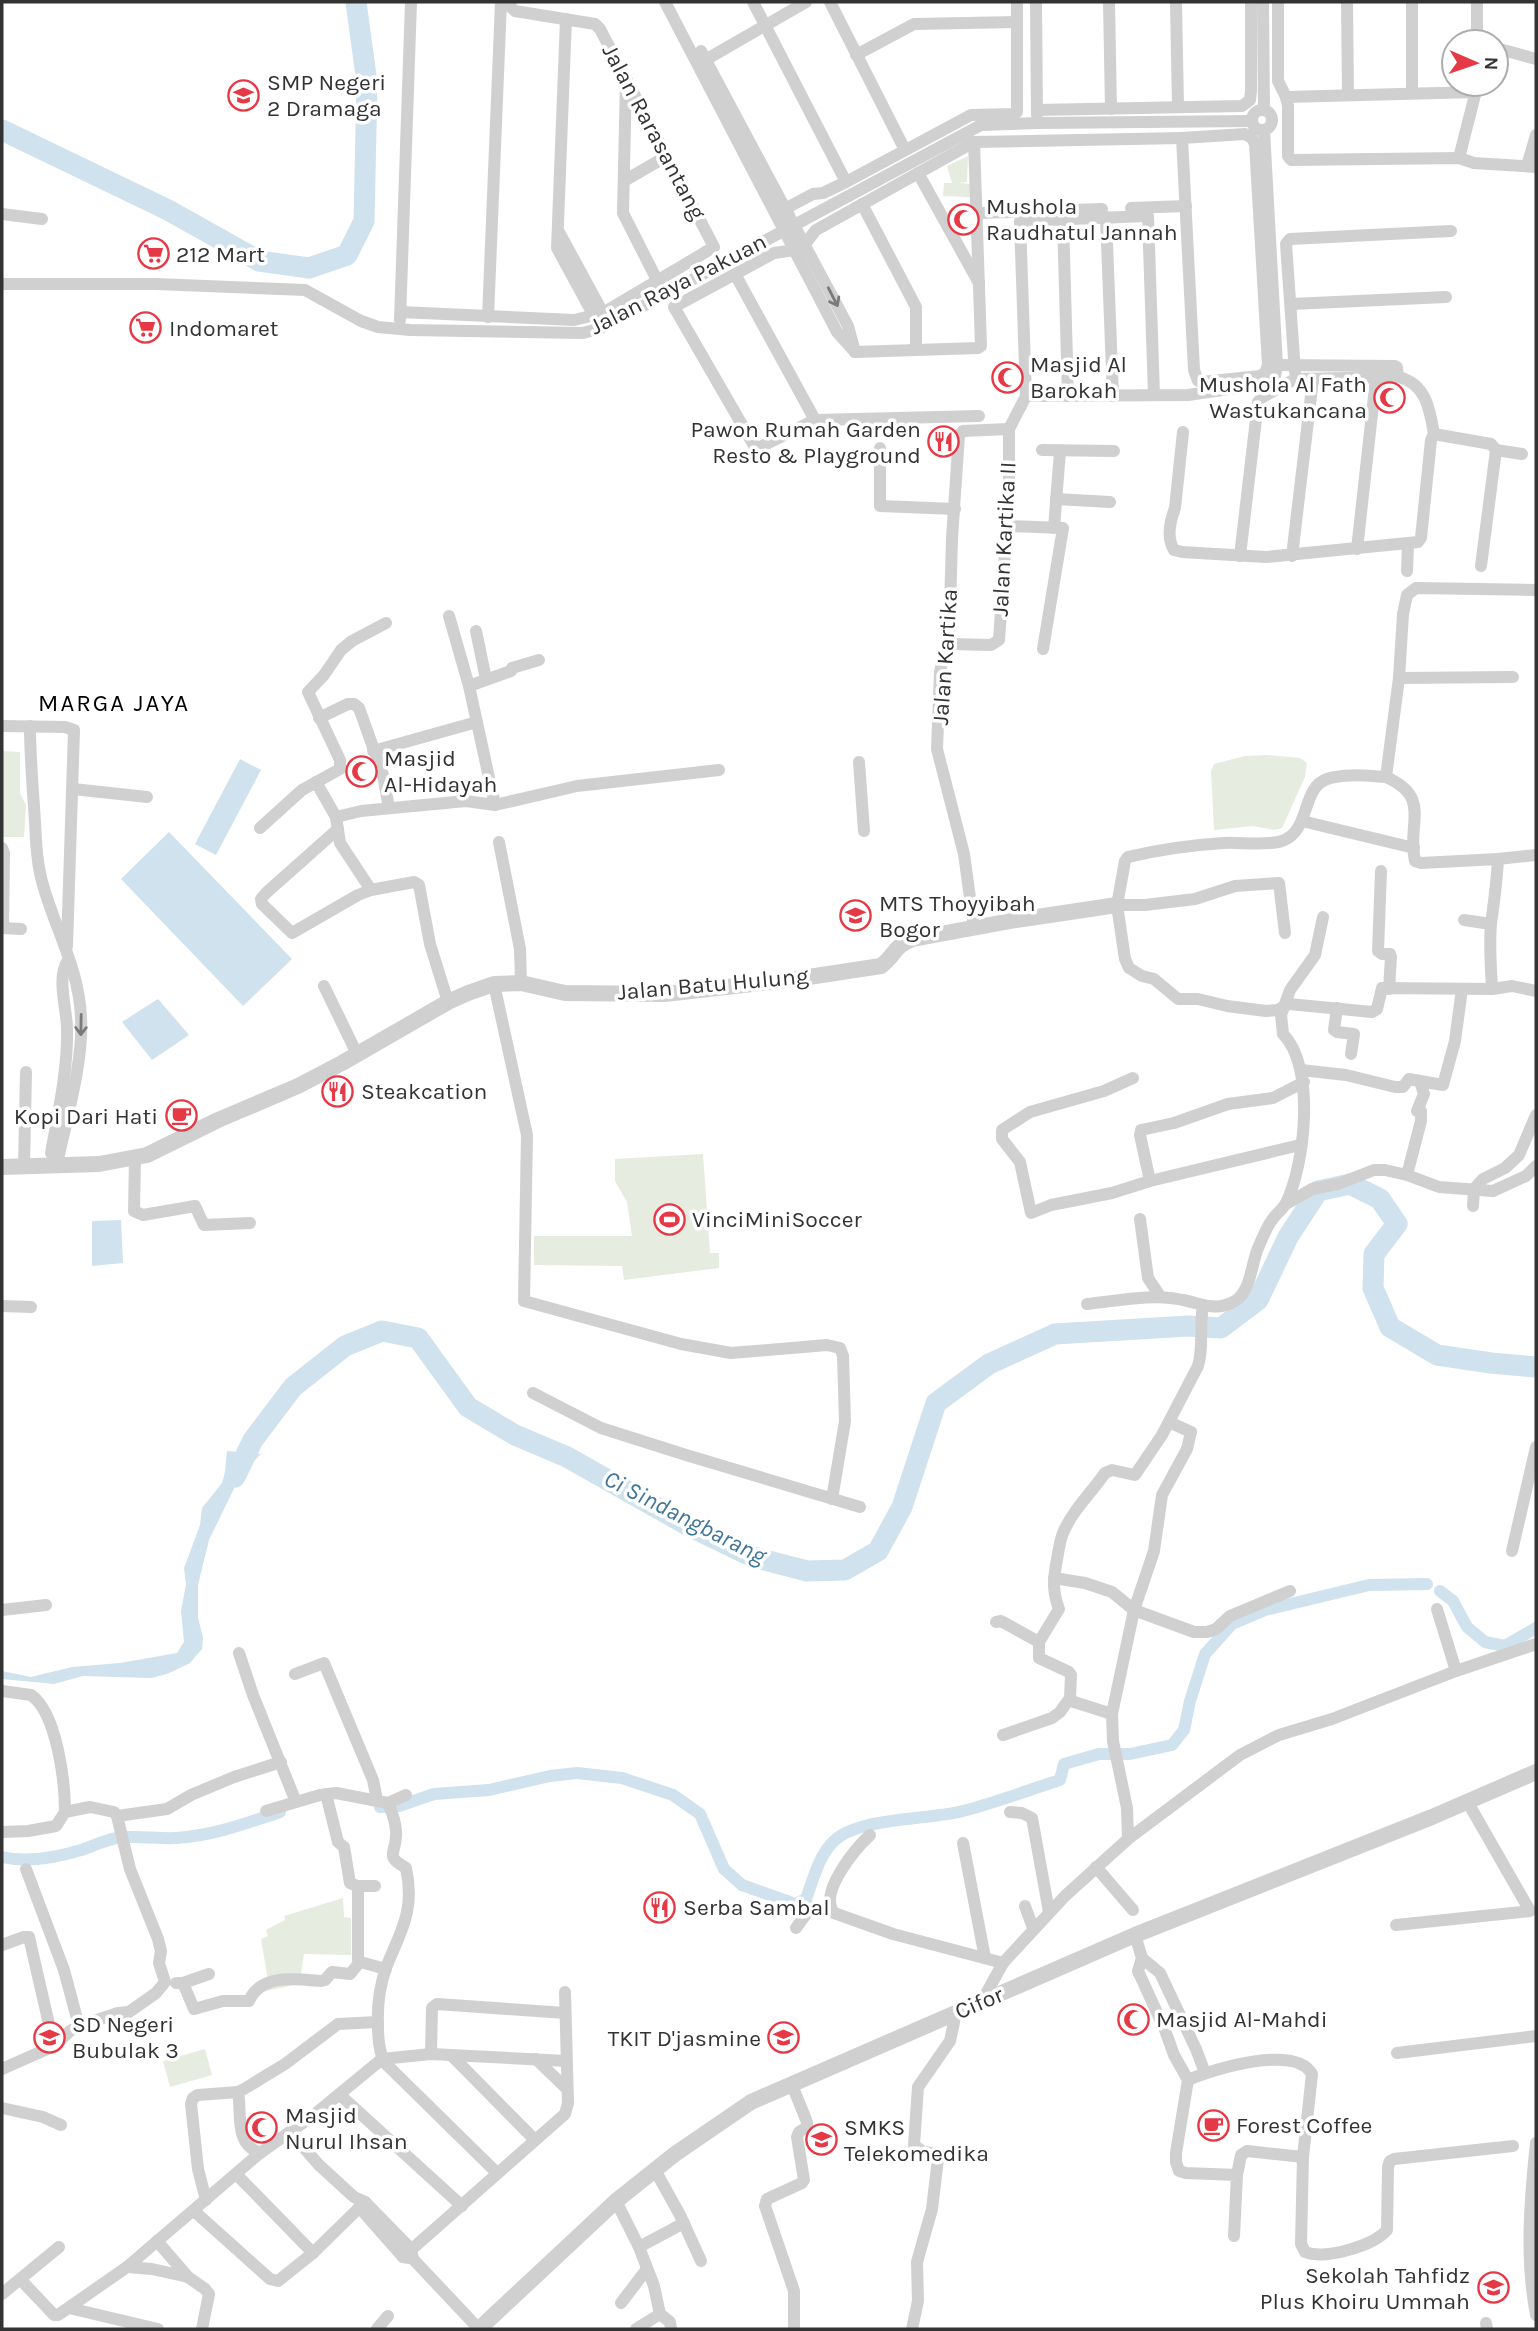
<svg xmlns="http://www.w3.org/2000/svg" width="1538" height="2331" font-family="Karla,sans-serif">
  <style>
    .green { fill: #e6ecdf }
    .water { fill: #cfe2ee }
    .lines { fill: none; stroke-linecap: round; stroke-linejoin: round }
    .canal { stroke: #cfe2ee; stroke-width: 12 }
    .river { stroke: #cfe2ee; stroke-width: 21 }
    .minor { stroke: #d0d0d0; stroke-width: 12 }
    .tertiary { stroke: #d0d0d0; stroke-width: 16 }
    .oneway { stroke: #7a7a7a }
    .labels { text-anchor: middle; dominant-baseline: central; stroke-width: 7; stroke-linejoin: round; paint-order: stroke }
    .poi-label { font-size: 23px; fill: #333; stroke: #fff; text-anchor: start }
    .street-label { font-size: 23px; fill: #333; stroke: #fff }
    .neighbourhood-label { font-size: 24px; letter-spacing: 2px; fill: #000; stroke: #fff }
    .water-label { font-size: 24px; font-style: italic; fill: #3f7597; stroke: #fff }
  </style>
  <rect width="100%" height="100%" fill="#fff"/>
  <g class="green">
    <path d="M968 156 967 182 959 183 970 184V197L943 196 944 183H952L947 166Z"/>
    <path d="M2 751 20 752V793L26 805 24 837H2Z"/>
    <path d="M1267 755 1300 758 1307 763 1305 777 1282 828 1274 830 1253 826 1214 830 1211 771 1214 764 1245 756Z"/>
    <path d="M703 1154 710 1253H719V1268L624 1280 622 1266 534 1265V1236H632L627 1202 615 1181V1159Z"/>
    <path d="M343 1898 344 1917 351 1918V1955L304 1954 299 1984 256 1993 268 1980 261 1939 268 1936 266 1930 285 1920 284 1916Z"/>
    <path d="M205 2049 212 2075 170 2087 163 2061Z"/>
  </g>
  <g class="water">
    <path d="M240 759 261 770 216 855 195 844Z"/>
    <path d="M169 832 292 959 243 1006 121 879Z"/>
    <path d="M158 999 189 1035 152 1060 122 1022Z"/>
    <path d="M121 1220 123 1263 92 1266V1221Z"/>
    <path d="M227 1451 261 1454 242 1472 209 1540 198 1585V1617L203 1638 202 1649 190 1663 167 1674 151 1678 83 1676 54 1684 2 1679V1671L31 1677 72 1667 120 1663 177 1653 184 1642 181 1611 186 1584 184 1568 200 1525 202 1508 222 1483 225 1472Z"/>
  </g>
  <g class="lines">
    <g class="canal">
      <path d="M1440 1591 1453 1601 1467 1627 1485 1642 1505 1646 1536 1628"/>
      <path d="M380 1807 399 1806 434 1794 489 1790 550 1776 577 1773 622 1778 673 1795 700 1814 724 1869 742 1885 795 1904 806 1899C813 1880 819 1855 834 1841 858 1817 929 1820 963 1811 995 1803 1028 1790 1060 1780L1064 1764 1099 1754H1130L1172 1745 1184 1730 1190 1701 1205 1654 1232 1624 1265 1610 1369 1585 1427 1584"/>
      <path d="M2 1857C28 1863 55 1858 81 1850 93 1846 105 1840 117 1838 136 1835 156 1839 176 1838 212 1836 247 1823 280 1812"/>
    </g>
    <g class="river">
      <path d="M2 130 168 210 259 261 309 268 347 255 364 221 367 83 356 2"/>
      <path d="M235 1477 253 1440 293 1387 345 1346 382 1331 418 1338 468 1407 515 1435 567 1457 689 1526 753 1557 807 1571 845 1570 878 1551 902 1507 936 1403 989 1364 1055 1334 1188 1326 1221 1328 1258 1300 1288 1237 1318 1191 1350 1184 1380 1199 1397 1224 1374 1254 1373 1288 1390 1327 1437 1355 1491 1363 1536 1367"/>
    </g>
    <g class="minor">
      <path d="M665 2 837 332 855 352"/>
      <path d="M753 2 846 182"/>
      <path d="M830 2 905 150"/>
      <path d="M1036 2 1037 115"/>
      <path d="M1109 2 1111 109"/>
      <path d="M1176 2 1178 107"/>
      <path d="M1263 2 1264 110"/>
      <path d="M1278 2V81L1286 97 1288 106V156L1291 160 1459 158 1474 163 1536 167"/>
      <path d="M1347 2 1348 95"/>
      <path d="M1477 2V42"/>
      <path d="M566 19 557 248 594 316"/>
      <path d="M1496 48 1536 59"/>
      <path d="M701 51 848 326 854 348"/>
      <path d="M856 55 914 24 1017 22"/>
      <path d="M700 63 806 2"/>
      <path d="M626 80 623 213 658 282"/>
      <path d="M1412 93V2"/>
      <path d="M1286 97 1477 92"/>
      <circle cx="1262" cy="120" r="10"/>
      <path d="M1037 110 1242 106 1250 100 1251 91V2"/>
      <path d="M1245 134 1252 138 1255 144 1268 365 1265 373 1260 376 1202 382 1198 381 1194 370 1182 138Z"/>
      <path d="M1459 158 1477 87"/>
      <path d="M1527 166 1536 135"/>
      <path d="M918 173 979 283"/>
      <path d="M624 181 667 156"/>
      <path d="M862 204 916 307V350"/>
      <path d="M1131 208 1186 206"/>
      <path d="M781 211 813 194 823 193 846 182 971 115 1014 114 1017 112V2"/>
      <path d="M978 213 1102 209"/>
      <path d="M2 214 42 219"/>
      <path d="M1106 217 1113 396"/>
      <path d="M1063 219 1068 396"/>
      <path d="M559 232 603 313"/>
      <path d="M735 274 815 420"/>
      <path d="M2 284H156L305 290 361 321 378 327 410 330 583 333 604 327 981 125 1037 123 1252 121"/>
      <path d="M1291 304 1446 297"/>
      <path d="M401 312 574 320 603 313 714 247 600 29 595 24 515 11 505 2"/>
      <path d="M488 317 501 2"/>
      <path d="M400 320 411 2"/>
      <path d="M855 352 978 348 981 346 974 142"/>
      <path d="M1295 372 1286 244 1290 239 1451 231"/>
      <path d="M1398 377C1426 383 1430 410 1434 434"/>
      <path d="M1026 396 1188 395 1263 384 1275 376 1277 365 1264 130"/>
      <path d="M979 416 815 420 756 449 674 307 774 253 795 250 805 244 816 230 974 142 1182 138"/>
      <path d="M1183 432 1175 508C1170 521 1166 537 1174 550L1182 552 1266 557 1418 542 1421 538 1431 440 1434 434"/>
      <path d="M1434 434 1491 444 1496 450 1481 566"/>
      <path d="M880 448V506L955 509"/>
      <path d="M1042 450 1114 451"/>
      <path d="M1496 450 1522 454"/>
      <path d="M1056 499 1110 502"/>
      <path d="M1007 526 1063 528 1043 649"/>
      <path d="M1054 528 1060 451"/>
      <path d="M1357 549 1376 378"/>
      <path d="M1240 556 1258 402 1261 398 1295 379 1398 377 1397 367 1395 366 1277 365"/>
      <path d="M1292 556 1313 379"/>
      <path d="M1407 571 1408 545"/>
      <path d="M1536 590 1416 588 1407 595 1403 614 1399 678 1386 777C1368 776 1344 773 1327 779 1301 788 1311 831 1282 841 1267 846 1240 842 1223 843 1193 845 1157 850 1128 857L1125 861 1117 905 1125 959 1129 968 1142 976 1154 979 1178 999H1198L1227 1006 1266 1011 1277 1010 1289 1004 1372 1012 1377 1009 1382 988 1492 989 1512 986 1536 991"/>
      <path d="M449 616 469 686 495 805"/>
      <path d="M476 631 486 679"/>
      <path d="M949 644 991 645 999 640 1009 496V429L1026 396 1020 221 1148 216 1154 395"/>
      <path d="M1399 678 1513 677"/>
      <path d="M469 686 511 671 512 668 539 660"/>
      <path d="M319 718 348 704H354L359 708 383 775 389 808"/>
      <path d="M2 726 65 727 74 730 67 946"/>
      <path d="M30 726C30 758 33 790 35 822 36 843 37 865 43 885 56 931 79 969 81 1017 84 1060 66 1121 57 1164"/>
      <path d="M373 751 477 722"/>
      <path d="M859 762 864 831"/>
      <path d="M1386 777C1433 798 1406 824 1415 861L1421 863 1498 859C1497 881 1494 902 1491 924 1489 946 1491 968 1492 989"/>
      <path d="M316 782 336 817 340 843 371 890"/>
      <path d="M73 789 147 797"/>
      <path d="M336 817 361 811 466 801 495 805 577 786 719 770"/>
      <path d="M1302 821 1414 848"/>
      <path d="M260 828 302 790 340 769V760L308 692 324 675 341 650 352 641 386 623"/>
      <path d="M338 829 266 893 261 899 262 904 292 933 358 895 371 890 414 882 419 885 430 944 448 1002"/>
      <path d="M499 842 520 949 521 983"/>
      <path d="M2 848 4 853 3 928"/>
      <path d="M1498 859 1536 855"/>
      <path d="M1381 871 1378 951 1382 954H1390L1391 957 1389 989"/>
      <path d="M1117 905H1145L1195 899 1235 886 1279 883 1285 933"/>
      <path d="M1464 920 1491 924"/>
      <path d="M974 927 964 854 937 749 940 672 943 658 949 644 952 538 959 435 963 431 1009 429"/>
      <path d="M2 928 21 929"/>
      <path d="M494 984 527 1135 524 1301 681 1344 731 1353 827 1345 840 1348 843 1356 845 1421 832 1499"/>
      <path d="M324 986 357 1054"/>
      <path d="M1337 1008 1334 1030 1337 1032 1354 1034 1351 1054"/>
      <path d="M1301 1070 1346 1075 1395 1087H1403L1409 1079 1420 1081"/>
      <path d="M1133 1078 1104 1091 1030 1112 1002 1130V1139L1020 1162 1031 1213 1051 1205 1112 1193 1150 1181 1300 1145"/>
      <path d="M51 1153C58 1113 68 1070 67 1029 67 1009 56 978 68 960"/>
      <path d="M135 1158 134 1211 143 1215 195 1206 204 1225 250 1223"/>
      <path d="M24 1166 26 1072"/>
      <path d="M1407 1175 1421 1121V1111H1417L1424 1094 1420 1081 1443 1085 1455 1041 1462 989"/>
      <path d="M1150 1181 1140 1135 1141 1130 1174 1123 1228 1104 1273 1098 1304 1082"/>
      <path d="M1286 1204 1312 1189 1338 1184 1374 1170H1385L1407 1175 1439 1187 1493 1191 1526 1176 1536 1166"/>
      <path d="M1473 1206 1474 1189 1483 1179 1505 1168 1519 1155 1536 1115"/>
      <path d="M1140 1219 1148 1278 1160 1296"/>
      <path d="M1087 1304C1117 1301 1154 1293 1183 1300 1203 1304 1216 1312 1235 1301 1251 1291 1251 1265 1258 1248 1262 1239 1266 1228 1272 1220 1276 1214 1283 1209 1286 1203 1305 1165 1316 1067 1283 1034L1281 1015 1290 990 1315 955 1323 917"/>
      <path d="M2 1306 31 1307"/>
      <path d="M533 1393 601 1428 686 1455 860 1507"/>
      <path d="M1512 1551 1536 1447"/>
      <path d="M1054 1578 1085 1583 1112 1592 1134 1610 1194 1632H1207L1216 1629 1230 1616 1290 1591"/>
      <path d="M1437 1609 1456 1671"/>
      <path d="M2 1610 46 1605"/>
      <path d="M996 1622 1001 1621 1039 1642"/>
      <path d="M239 1653 253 1695 296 1802 320 1795 336 1793 388 1803 406 1795"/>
      <path d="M295 1674 324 1663 373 1780 377 1800"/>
      <path d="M2 1691 31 1695C57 1713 65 1782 65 1812L56 1826 28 1831 2 1832"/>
      <path d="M1112 1714 1074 1702 1070 1698 1071 1675 1069 1672 1039 1658V1642L1059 1609C1053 1593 1053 1582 1056 1565 1058 1555 1059 1543 1063 1533 1072 1511 1092 1492 1105 1473L1112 1470 1135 1475 1162 1435 1198 1366C1204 1346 1199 1328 1203 1306"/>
      <path d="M1003 1735 1052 1718 1060 1712 1070 1698"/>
      <path d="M326 1794 338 1842 344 1847 350 1883 357 1886 358 1890V1960L360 1962 386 1969"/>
      <path d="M388 1803C392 1812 397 1825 396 1836 395 1855 385 1856 406 1868 409 1882 410 1898 407 1912 403 1932 393 1949 386 1968 379 1988 377 2007 378 2027 378 2040 379 2054 386 2064L497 2173"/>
      <path d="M266 1811 296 1802"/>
      <path d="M1010 1812 1022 1813 1032 1818 1049 1912"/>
      <path d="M117 1816 167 1809 191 1795 234 1777 281 1762"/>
      <path d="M870 1835C855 1849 818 1893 834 1913L893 1934 1003 1963"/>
      <path d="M1128 1839 1127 1808 1113 1741 1112 1714 1134 1610 1154 1551 1162 1495 1187 1449 1191 1432 1169 1422"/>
      <path d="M963 1843 985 1958"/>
      <path d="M1096 1867 1133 1910"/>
      <path d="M26 1869 64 1970 79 2026"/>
      <path d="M357 1886H375"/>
      <path d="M1025 1906 1033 1928"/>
      <path d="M1396 1925 1530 1911 1467 1801"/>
      <path d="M796 1928 811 1907 830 1909"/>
      <path d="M1135 1935 1142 1958 1138 1971 1165 2030 1174 2055 1188 2080 1176 2153V2162L1179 2171 1186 2173 1237 2175 1234 2236"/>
      <path d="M2 1945 24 1937H29L54 2046"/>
      <path d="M1142 1958 1160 1973 1196 2049 1205 2073"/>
      <path d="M176 1983H183L209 1974"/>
      <path d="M183 1983 194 2009 223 2001H249C261 1973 296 1979 321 1981L325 1980 332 1972 350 1974 360 1962"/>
      <path d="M981 2003 1003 1963 1065 1896 1128 1839 1240 1755 1279 1735 1332 1719 1456 1671 1536 1644"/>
      <path d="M1397 2053 1536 2036"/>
      <path d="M431 2054 432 2008 437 2004 565 2013"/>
      <path d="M451 2055 535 2140"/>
      <path d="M536 2059 567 2089"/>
      <path d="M2 2069 54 2046 70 2031 79 2026 118 2013 129 2012 156 1993 165 1982 159 1963 161 1951 158 1939 130 1869 117 1816 114 1812 90 1807 65 1812"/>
      <path d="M1188 2080C1213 2069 1295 2044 1312 2074L1303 2157 1247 2151 1241 2155 1237 2175"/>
      <path d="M792 2085 807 2122V2127L799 2132 797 2137 804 2180 802 2183 767 2199 765 2206 794 2291V2329"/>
      <path d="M238 2092C242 2115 234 2144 260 2153"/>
      <path d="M340 2095 462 2206"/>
      <path d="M2 2108 43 2117 61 2125"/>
      <path d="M290 2132 319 2165 354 2197 365 2202 411 2249 413 2259 479 2329"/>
      <path d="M1536 2143C1530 2200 1525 2258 1536 2315"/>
      <path d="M1303 2157 1301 2244 1305 2252C1325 2260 1373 2246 1387 2230L1388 2167 1390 2161 1394 2159 1513 2146"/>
      <path d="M655 2170 680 2215 701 2261"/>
      <path d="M236 2174 313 2253"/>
      <path d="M206 2200 198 2169 191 2104 193 2098 198 2095 238 2092 244 2089 285 2064 338 2024 378 2022"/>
      <path d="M616 2201 639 2247 654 2286 660 2314 670 2322 671 2329"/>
      <path d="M359 2207 403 2257 409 2258"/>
      <path d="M194 2211 270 2279 278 2281 313 2253 365 2202"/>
      <path d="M157 2241 188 2277 205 2289 209 2294 202 2329"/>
      <path d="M639 2247 684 2223"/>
      <path d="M403 2257 565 2114 568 2103 565 1992"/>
      <path d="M127 2267 152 2269 188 2277"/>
      <path d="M21 2280 54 2315H58L127 2267 260 2153 314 2115 382 2059 431 2054 566 2061"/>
      <path d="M2 2294 59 2247"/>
      <path d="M621 2303 647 2269"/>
      <path d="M69 2308 158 2329"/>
      <path d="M1486 2323 1487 2329"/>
      <path d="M377 2329 388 2316"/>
      <path d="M636 2329 660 2314"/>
      <path d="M912 2329 918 2301 917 2262 932 2209 938 2159 936 2154 922 2151 914 2145 918 2087 950 2041 956 2013"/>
    </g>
    <g class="tertiary">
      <path d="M2 1167 99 1164 147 1155 218 1120 298 1086 342 1063 448 1002 468 993 494 984 521 983 565 993 665 994 789 980 881 966C896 955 893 946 913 939L1016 920 1117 905"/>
      <path d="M479 2329 616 2201 675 2154 751 2102 1135 1935 1432 1817 1536 1772"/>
    </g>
  </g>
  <defs><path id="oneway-shaft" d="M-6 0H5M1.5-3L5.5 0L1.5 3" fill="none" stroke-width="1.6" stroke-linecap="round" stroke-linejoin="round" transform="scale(1.75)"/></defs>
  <g class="oneway">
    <use href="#oneway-shaft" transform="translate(833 297) rotate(63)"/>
    <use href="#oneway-shaft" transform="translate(81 1025) rotate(91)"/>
  </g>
  <defs>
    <symbol id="school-ring" viewBox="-11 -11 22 22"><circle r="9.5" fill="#fff" stroke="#e63946" stroke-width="1.5"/><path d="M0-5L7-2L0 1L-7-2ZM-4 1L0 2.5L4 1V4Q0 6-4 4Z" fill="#e63946"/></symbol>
    <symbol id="mosque-ring" viewBox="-11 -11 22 22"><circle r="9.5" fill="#fff" stroke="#e63946" stroke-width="1.5"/><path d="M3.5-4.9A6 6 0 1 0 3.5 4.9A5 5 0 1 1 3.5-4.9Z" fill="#e63946"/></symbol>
    <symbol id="supermarket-ring" viewBox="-11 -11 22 22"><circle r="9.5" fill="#fff" stroke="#e63946" stroke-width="1.5"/><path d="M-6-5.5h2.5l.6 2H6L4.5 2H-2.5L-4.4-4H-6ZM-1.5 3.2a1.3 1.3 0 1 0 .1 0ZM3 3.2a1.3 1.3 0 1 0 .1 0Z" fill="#e63946"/></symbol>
    <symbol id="restaurant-ring" viewBox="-11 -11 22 22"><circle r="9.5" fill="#fff" stroke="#e63946" stroke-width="1.5"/><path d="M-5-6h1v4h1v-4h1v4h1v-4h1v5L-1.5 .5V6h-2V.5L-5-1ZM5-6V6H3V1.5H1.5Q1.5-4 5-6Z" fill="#e63946"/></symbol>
    <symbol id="cafe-ring" viewBox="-11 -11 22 22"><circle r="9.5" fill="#fff" stroke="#e63946" stroke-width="1.5"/><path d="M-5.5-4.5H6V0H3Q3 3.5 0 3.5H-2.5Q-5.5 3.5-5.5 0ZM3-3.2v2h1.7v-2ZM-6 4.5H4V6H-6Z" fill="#e63946"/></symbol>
    <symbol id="stadium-ring" viewBox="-11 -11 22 22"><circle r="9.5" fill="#fff" stroke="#e63946" stroke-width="1.5"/><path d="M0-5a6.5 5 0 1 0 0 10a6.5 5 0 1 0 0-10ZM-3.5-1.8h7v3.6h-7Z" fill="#e63946"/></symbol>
  </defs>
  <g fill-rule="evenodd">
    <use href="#school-ring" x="226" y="78" width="35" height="35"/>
    <use href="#mosque-ring" x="946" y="202" width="35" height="35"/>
    <use href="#supermarket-ring" x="136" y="236" width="35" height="35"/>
    <use href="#supermarket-ring" x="128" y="310" width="35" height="35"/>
    <use href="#mosque-ring" x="990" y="360" width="35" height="35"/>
    <use href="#mosque-ring" x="1372" y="380" width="35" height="35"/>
    <use href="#restaurant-ring" x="926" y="424" width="35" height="35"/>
    <use href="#mosque-ring" x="344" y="754" width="35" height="35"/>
    <use href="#school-ring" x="838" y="898" width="35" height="35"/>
    <use href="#restaurant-ring" x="320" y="1074" width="35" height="35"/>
    <use href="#cafe-ring" x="164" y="1098" width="35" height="35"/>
    <use href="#stadium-ring" x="652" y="1202" width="35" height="35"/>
    <use href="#restaurant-ring" x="642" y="1890" width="35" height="35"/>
    <use href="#mosque-ring" x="1116" y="2002" width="35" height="35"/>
    <use href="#school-ring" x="32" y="2020" width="35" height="35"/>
    <use href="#school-ring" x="766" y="2020" width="35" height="35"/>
    <use href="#cafe-ring" x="1196" y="2108" width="35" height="35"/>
    <use href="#mosque-ring" x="244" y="2110" width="35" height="35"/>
    <use href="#school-ring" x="804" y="2122" width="35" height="35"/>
    <use href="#school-ring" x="1476" y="2270" width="35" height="35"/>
  </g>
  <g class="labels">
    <g class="poi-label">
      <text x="267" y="82">SMP Negeri<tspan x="267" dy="26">2 Dramaga</tspan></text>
      <text x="986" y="206">Mushola<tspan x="986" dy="26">Raudhatul Jannah</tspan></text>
      <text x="176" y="254">212 Mart</text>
      <text x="169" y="328">Indomaret</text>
      <text x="1030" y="364">Masjid Al<tspan x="1030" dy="26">Barokah</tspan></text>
      <text x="1367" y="384" text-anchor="end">Mushola Al Fath<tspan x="1367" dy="26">Wastukancana</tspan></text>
      <text x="921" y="429" text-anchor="end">Pawon Rumah Garden<tspan x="921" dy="26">Resto &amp; Playground</tspan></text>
      <text x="384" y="758">Masjid<tspan x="384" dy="26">Al-Hidayah</tspan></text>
      <text x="879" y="903">MTS Thoyyibah<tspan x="879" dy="26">Bogor</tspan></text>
      <text x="361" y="1091">Steakcation</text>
      <text x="158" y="1116" text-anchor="end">Kopi Dari Hati</text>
      <text x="692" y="1219">VinciMiniSoccer</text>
      <text x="683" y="1907">Serba Sambal</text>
      <text x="1156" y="2019">Masjid Al-Mahdi</text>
      <text x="72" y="2024">SD Negeri<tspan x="72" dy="26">Bubulak 3</tspan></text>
      <text x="761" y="2038" text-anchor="end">TKIT D'jasmine</text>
      <text x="285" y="2115">Masjid<tspan x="285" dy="26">Nurul Ihsan</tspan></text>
      <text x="1236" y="2125">Forest Coffee</text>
      <text x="844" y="2127">SMKS<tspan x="844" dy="26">Telekomedika</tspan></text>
      <text x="1470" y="2275" text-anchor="end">Sekolah Tahfidz<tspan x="1470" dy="26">Plus Khoiru Ummah</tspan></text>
    </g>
    <g class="street-label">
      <text transform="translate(654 132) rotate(62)">Jalan Rarasantang</text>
      <text transform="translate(678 284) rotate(-27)">Jalan Raya Pakuan</text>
      <text transform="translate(1004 539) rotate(-87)">Jalan Kartika II</text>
      <text transform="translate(945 657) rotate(-86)">Jalan Kartika</text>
      <text transform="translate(713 984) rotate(-5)">Jalan Batu Hulung</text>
      <text transform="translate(979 2003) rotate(-23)">Cifor</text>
    </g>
    <g class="neighbourhood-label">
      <text x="114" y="703">MARGA JAYA</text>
    </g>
    <g class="water-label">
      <text transform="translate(685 1517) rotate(27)">Ci Sindangbarang</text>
    </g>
  </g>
  <rect width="1538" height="2331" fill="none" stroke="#333333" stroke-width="7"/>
  <g transform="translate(1475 63) rotate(92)"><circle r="33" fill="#ffffff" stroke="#adadad" stroke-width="2"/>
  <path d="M0-5L12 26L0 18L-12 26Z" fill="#e63946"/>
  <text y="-10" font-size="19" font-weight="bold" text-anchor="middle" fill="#333333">N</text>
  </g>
</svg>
